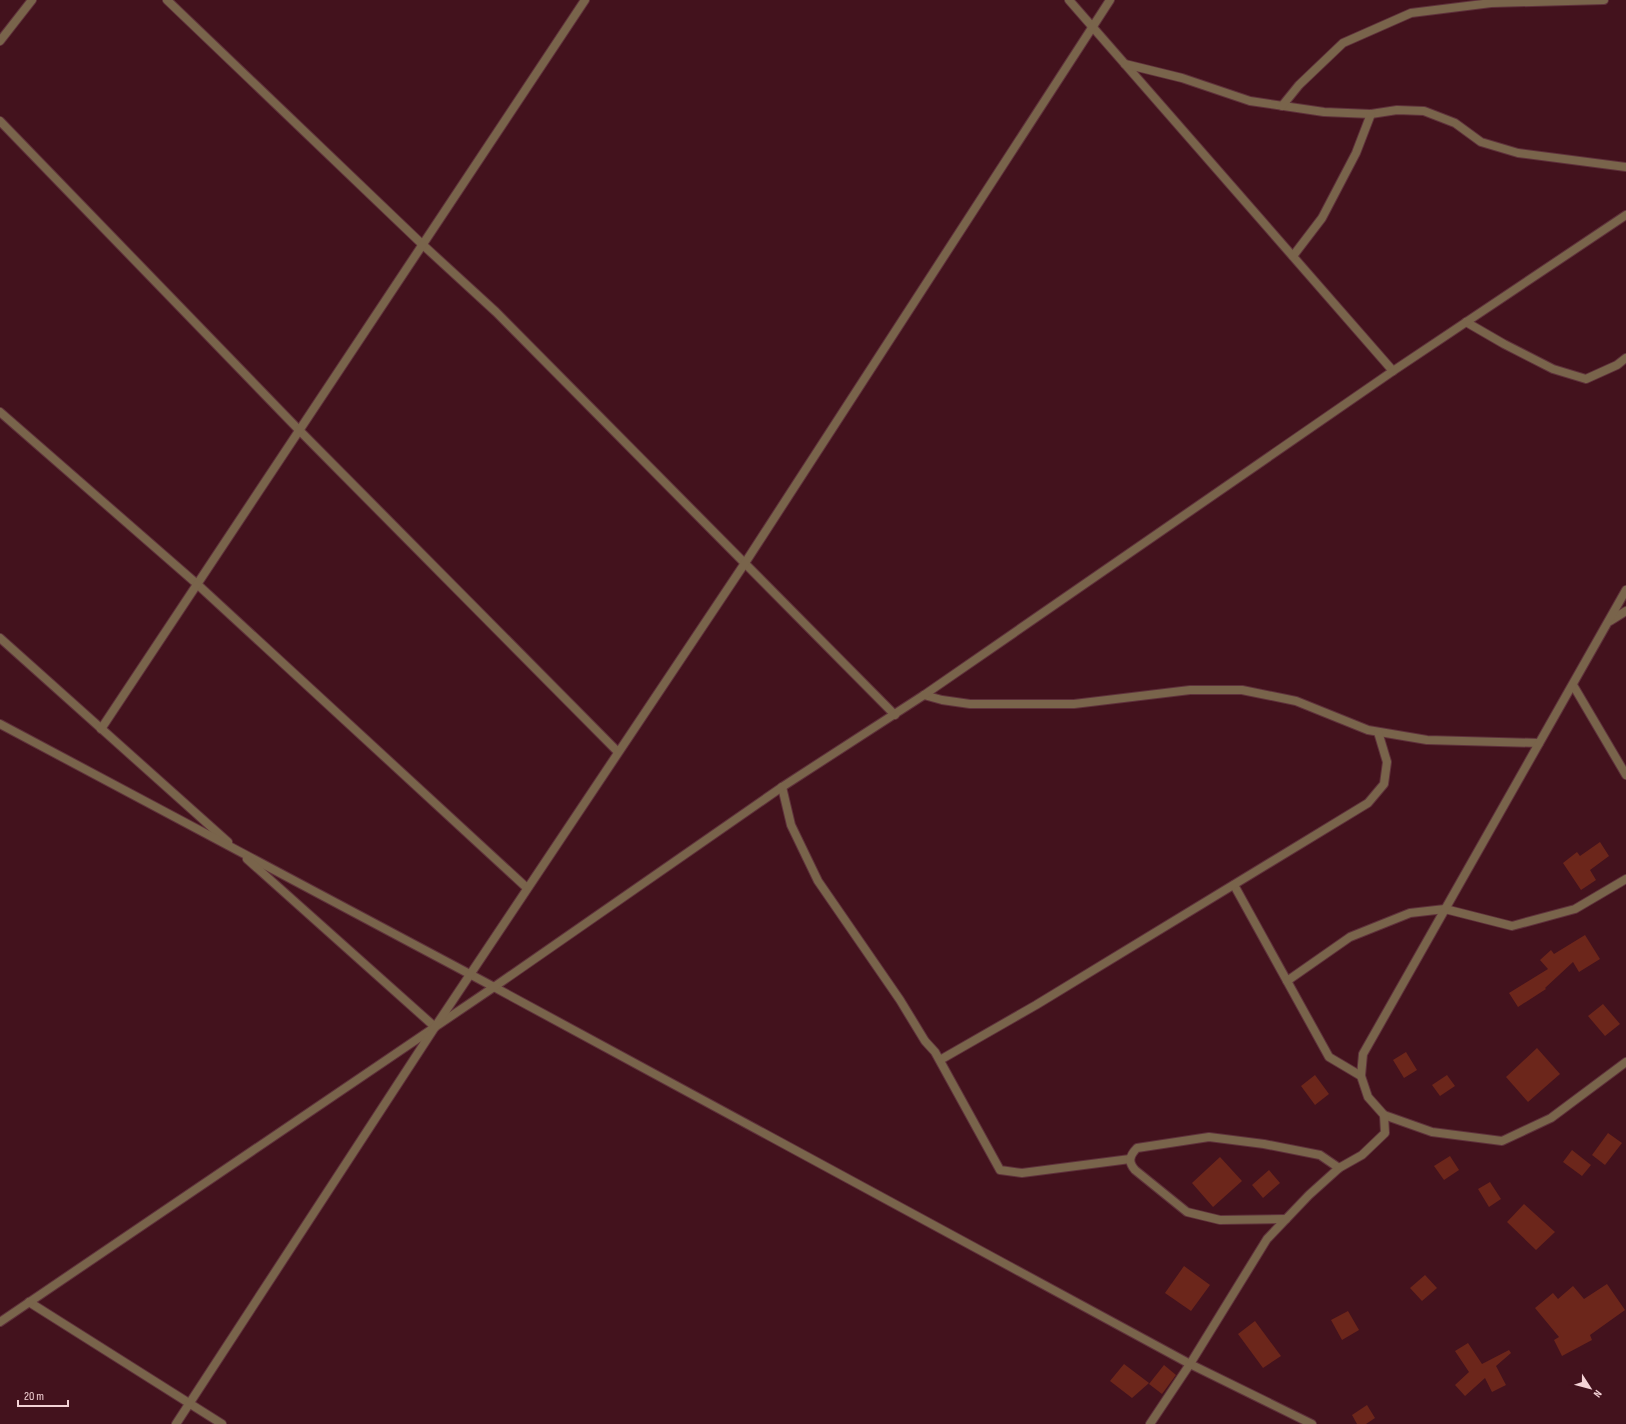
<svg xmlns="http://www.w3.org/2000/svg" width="1626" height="1424" font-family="'Sofia Sans Condensed',sans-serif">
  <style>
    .building { fill: #6c261b }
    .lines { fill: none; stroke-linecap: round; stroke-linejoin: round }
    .minor-casing { stroke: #5f313b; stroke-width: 10 }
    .minor { stroke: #79644b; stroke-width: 8 }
  </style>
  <rect width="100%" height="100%" fill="#43121d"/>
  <g class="building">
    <path d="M1600 842 1609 856 1590 870 1596 880 1581 890 1563 863 1577 852 1580 856Z"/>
    <path d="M1585 935 1600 959 1579 972 1573 962 1545 988 1546 989 1518 1007 1509 993 1548 969 1540 960 1551 950 1554 954Z"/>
    <path d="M1603 1004 1620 1024 1605 1036 1588 1016Z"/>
    <path d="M1537 1048 1560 1074 1528 1102 1506 1077Z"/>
    <path d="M1406 1052 1417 1070 1404 1078 1393 1060Z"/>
    <path d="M1315 1075 1329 1094 1315 1105 1301 1086Z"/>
    <path d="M1447 1075 1455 1086 1440 1096 1432 1085Z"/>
    <path d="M1608 1133 1622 1143 1605 1165 1592 1155Z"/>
    <path d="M1572 1150 1591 1165 1582 1176 1563 1162Z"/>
    <path d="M1450 1156 1459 1170 1444 1180 1434 1166Z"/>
    <path d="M1220 1157 1242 1181 1213 1207 1192 1183Z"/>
    <path d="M1269 1170 1280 1183 1263 1198 1252 1185Z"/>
    <path d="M1490 1182 1501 1199 1489 1207 1478 1189Z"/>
    <path d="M1524 1204 1555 1232 1536 1250 1507 1222Z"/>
    <path d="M1184 1266 1210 1285 1191 1311 1165 1293Z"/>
    <path d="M1425 1275 1437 1288 1422 1301 1410 1288Z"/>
    <path d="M1607 1284 1625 1310 1590 1335 1592 1340 1562 1356 1554 1340 1559 1337 1535 1308 1553 1293 1558 1299 1573 1286 1584 1299Z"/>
    <path d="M1348 1311 1359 1330 1342 1340 1331 1320Z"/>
    <path d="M1255 1321 1281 1356 1263 1368 1238 1334Z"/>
    <path d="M1468 1343 1482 1364 1509 1350 1511 1353 1496 1366 1506 1385 1492 1392 1485 1378 1465 1396 1455 1385 1469 1372 1455 1351Z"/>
    <path d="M1124 1364 1149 1383 1132 1398 1110 1381Z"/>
    <path d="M1164 1365 1176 1375 1162 1394 1149 1384Z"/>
    <path d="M1367 1405 1375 1418 1366 1424H1357L1352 1415Z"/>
  </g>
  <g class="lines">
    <defs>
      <g id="minor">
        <path d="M167 0 423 245 496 312 895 715"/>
        <path d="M1069 0 1393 371"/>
        <path d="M0 41 32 0"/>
        <path d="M1125 64 1182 78 1250 101 1324 112 1371 114 1397 110 1424 111 1455 123 1481 142 1518 153 1626 167"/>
        <path d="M1282 106 1299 85 1343 43 1411 13 1491 3 1604 0"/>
        <path d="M0 121 299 430 618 752"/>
        <path d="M1293 256 1322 218 1356 153 1371 114"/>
        <path d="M1466 322 1504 344 1553 369 1586 379 1617 365 1626 358"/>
        <path d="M0 412 197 584 527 888"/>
        <path d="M1610 621 1626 611"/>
        <path d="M0 638 228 842"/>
        <path d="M1573 685 1626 775"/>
        <path d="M924 695 942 700 970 704H1074L1190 690H1242L1296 701 1368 730 1427 740 1539 743"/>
        <path d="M0 724 494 987 1190 1364 1312 1424"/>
        <path d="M101 729 585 0"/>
        <path d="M782 787 791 825 818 881 900 1000 925 1041 935 1052 1000 1170 1022 1173 1130 1159"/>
        <path d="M247 859 435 1027"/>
        <path d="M1234 885 1329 1057 1361 1076"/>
        <path d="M1287 981 1350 937 1410 913 1445 909 1512 926 1575 909 1626 879"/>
        <path d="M940 1060 1036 1005 1368 803 1384 784 1387 762 1378 732"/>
        <path d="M1384 1115 1432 1132 1502 1141 1551 1118 1626 1062"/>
        <path d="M1286 1219 1220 1220 1187 1212 1135 1170C1128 1162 1129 1156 1137 1148L1209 1137 1264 1144 1320 1155 1339 1168"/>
        <path d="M29 1302 222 1424"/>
        <path d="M0 1322 494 987 782 787 924 695 1393 371 1626 215"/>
        <path d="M176 1424 435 1027 745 563 1110 0"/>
        <path d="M1150 1424 1190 1364 1267 1239 1309 1195 1339 1168 1362 1155 1385 1133 1384 1115 1368 1097 1361 1076 1363 1054 1626 590"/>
      </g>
    </defs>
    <use href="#minor" class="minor-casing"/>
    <use href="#minor" class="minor"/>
  </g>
  <g transform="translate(1590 1388) rotate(126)" stroke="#43121d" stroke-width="3" paint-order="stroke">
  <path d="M0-3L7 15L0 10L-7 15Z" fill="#f4d2d6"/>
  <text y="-6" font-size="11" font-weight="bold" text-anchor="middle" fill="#f4d2d6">N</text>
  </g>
  <path d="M18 1400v6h50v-6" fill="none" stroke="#f4d2d6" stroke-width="2"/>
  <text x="24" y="1400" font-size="12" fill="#f4d2d6" stroke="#43121d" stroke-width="3" paint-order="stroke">20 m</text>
</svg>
